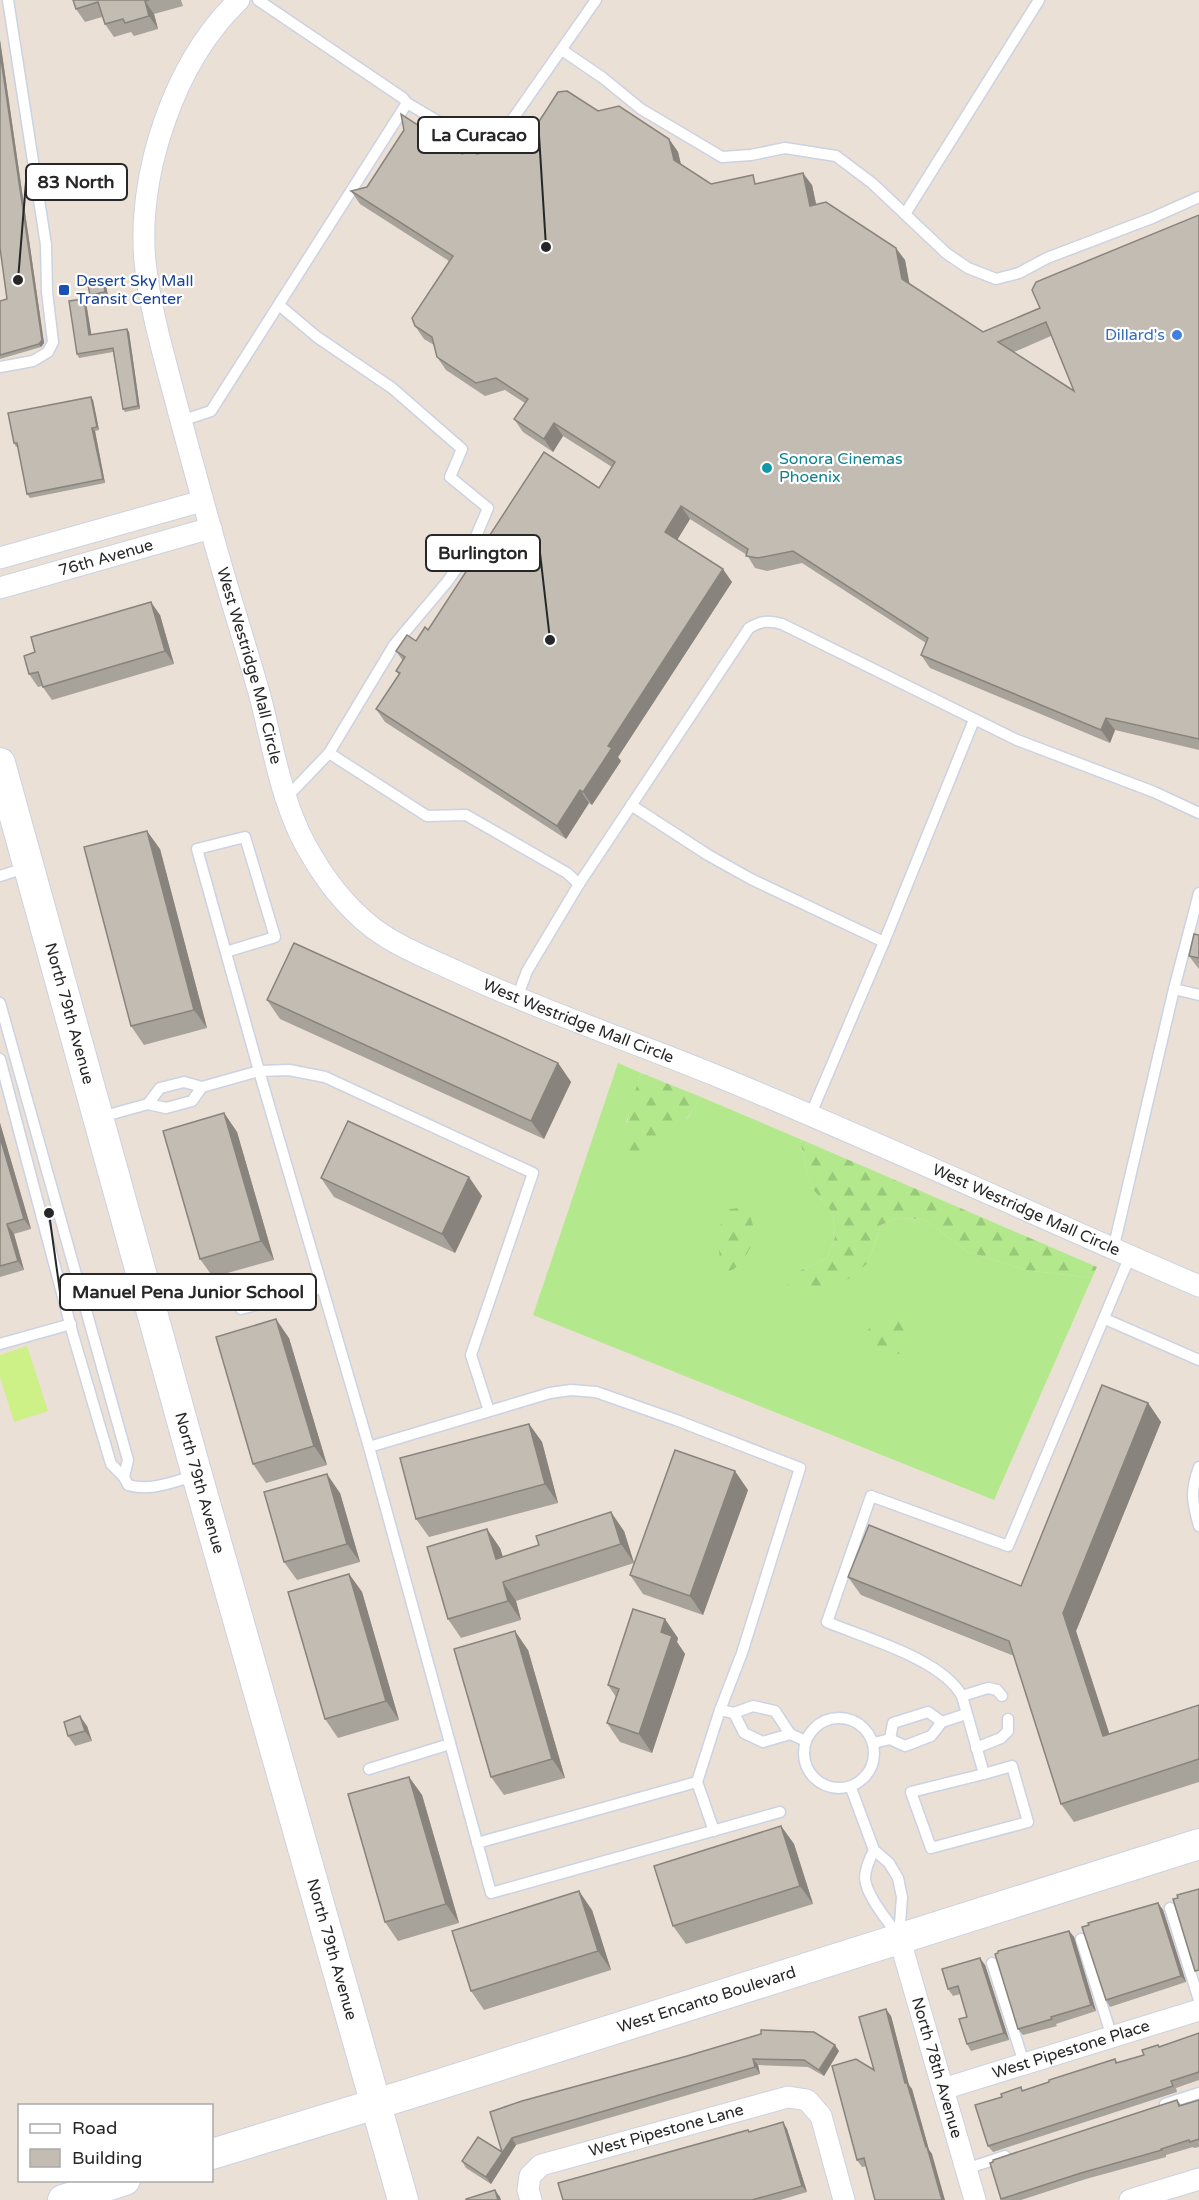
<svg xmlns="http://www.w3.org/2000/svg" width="1199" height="2200" font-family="'Varela Round',sans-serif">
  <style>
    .grass { fill: #b3e98c }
    .forest { fill: url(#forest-firs) }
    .pitch { fill: #cdf186 }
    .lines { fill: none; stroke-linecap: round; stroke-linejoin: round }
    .lane-casing { stroke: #cbd2e2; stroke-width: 13 }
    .street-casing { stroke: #cbd2e2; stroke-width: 23 }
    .secondary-casing { stroke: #cbd2e2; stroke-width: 32 }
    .lane { stroke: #fff; stroke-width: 10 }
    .street { stroke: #fff; stroke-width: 21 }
    .secondary { stroke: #fff; stroke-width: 30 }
    .wall { fill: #a7a29a; fill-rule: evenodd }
    .shaded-wall { fill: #88847d }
    .building { fill: #c2bcb3; stroke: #88847d; stroke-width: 1.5; fill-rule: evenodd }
    .transit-dot { fill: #1a4fb4; stroke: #fff; stroke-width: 2 }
    .shop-dot { fill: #3f7fe0; stroke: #fff; stroke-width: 2 }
    .culture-dot { fill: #0f9aa8; stroke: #fff; stroke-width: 2 }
    .labels { text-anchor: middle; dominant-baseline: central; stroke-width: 4.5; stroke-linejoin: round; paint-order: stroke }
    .transit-label { font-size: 16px; fill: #164399; stroke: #fff; text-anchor: start }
    .shop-label { font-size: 16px; fill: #366cbe; stroke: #fff; text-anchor: end }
    .culture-label { font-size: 16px; fill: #0d838f; stroke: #fff; text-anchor: start }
    .street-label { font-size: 16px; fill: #272727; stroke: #fff }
    .leader { fill: none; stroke: #272727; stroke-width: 2 }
    .callout-dot { fill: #272727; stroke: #fff; stroke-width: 2 }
    .callout { fill: #fff; stroke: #272727; stroke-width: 2 }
    .callout-label { font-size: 18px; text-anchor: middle; font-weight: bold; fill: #272727 }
  </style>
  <defs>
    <pattern id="forest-firs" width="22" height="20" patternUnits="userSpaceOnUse" patternTransform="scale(1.5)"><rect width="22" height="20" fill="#b3e98c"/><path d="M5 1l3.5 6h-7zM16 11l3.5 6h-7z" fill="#9ac879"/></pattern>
  </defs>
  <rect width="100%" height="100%" fill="#ebe0d6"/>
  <path class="grass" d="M618 1063 641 1073 626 1123 687 1119 701 1097 800 1139 810 1186 833 1213 835 1237 827 1258 797 1272 868 1263 881 1225 898 1218 924 1219 966 1251 1025 1270 1092 1278 994 1500 533 1315Z"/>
  <g class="forest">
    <path d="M641 1073 701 1097C688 1118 659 1163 631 1154 620 1128 633 1099 641 1073Z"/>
    <path d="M800 1139 1097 1267 1092 1278 1025 1270 966 1251 924 1219 898 1218 881 1225 868 1263 843 1283 805 1293 788 1290 787 1282 797 1272 827 1258 835 1237 833 1213 810 1186Z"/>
    <path d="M739 1208 749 1212C755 1231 757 1238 746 1255 740 1264 737 1268 728 1272L721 1269 719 1250 721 1223 730 1209Z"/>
    <path d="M899 1316 910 1324 911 1342 903 1353 882 1357 868 1348 866 1334 874 1319Z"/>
  </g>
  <path class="pitch" d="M27 1346 48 1411 14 1422 0 1377V1355Z"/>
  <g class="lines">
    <defs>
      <g id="lane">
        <path d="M258 0 403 98 407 103 456 132 472 138 503 133 596 0"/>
        <path d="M562 50 603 78 641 109 722 157 751 155 785 148 836 156 872 183 946 253 968 268 996 279 1019 273 1047 258 1152 218 1199 197"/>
        <path d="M905 214 1039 0"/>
        <path d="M279 305 317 337 392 388 462 449 450 477 488 508 471 548 447 582 394 645 329 753 286 798"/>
        <path d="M0 367 33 361 48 352 53 342 47 292 46 245 8 0"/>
        <path d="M181 421 211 411 407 103"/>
        <path d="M329 753 427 816 466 815 567 873 579 884"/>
        <path d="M631 805 708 855 751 879 884 942"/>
        <path d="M0 876 28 867"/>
        <path d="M1174 989 1199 995"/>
        <path d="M517 998 527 971 579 884 749 628C761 621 769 620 782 624L1017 740 1154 792 1199 813"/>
        <path d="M0 1003 128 1460 124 1477"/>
        <path d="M0 1059 73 1335 111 1464 124 1477 128 1485C151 1492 175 1481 197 1475"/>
        <path d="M148 1104 160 1088 184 1082 202 1087 259 1071 197 849 245 837 275 937 226 952"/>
        <path d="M810 1116 884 942 974 720"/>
        <path d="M101 1117 148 1104 166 1108 192 1101 202 1087"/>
        <path d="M1113 1250 1174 989 1199 893"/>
        <path d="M241 1309 322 1288"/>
        <path d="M1105 1319 1199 1360"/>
        <path d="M0 1344 71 1324"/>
        <path d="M489 1411 471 1355 533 1173 325 1077 289 1070 259 1071 369 1447 491 1893 780 1812"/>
        <path d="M369 1447 550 1393 571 1390 596 1392 676 1420 800 1468 742 1653 720 1710 697 1782 714 1831"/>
        <path d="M1199 1467C1190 1492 1192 1501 1199 1526"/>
        <path d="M962 1696 988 1688 997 1690 1002 1696"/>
        <path d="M720 1710 734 1713 753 1706 775 1711 790 1734 806 1741"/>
        <path d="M734 1713 744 1733 763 1742 790 1734"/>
        <circle cx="839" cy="1753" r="35"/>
        <path d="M890 1739 893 1723 928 1712 942 1722"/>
        <path d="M874 1743 890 1739 905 1746 931 1736 942 1722 966 1714"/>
        <path d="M976 1748 1001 1738 1008 1731V1719"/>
        <path d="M369 1769 450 1744"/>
        <path d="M984 1774 1012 1766 1028 1822 931 1848 911 1792 984 1774 962 1696C942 1659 865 1638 827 1622L871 1496 1008 1546 1130 1256"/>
        <path d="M851 1788 874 1850 889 1863 898 1878 902 1897 899 1937"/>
        <path d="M477 1843 697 1782"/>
        <path d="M874 1850C870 1858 865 1869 865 1878 866 1896 889 1922 899 1937"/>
        <path d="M1170 1908 1199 2000"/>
        <path d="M1081 1939 1112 2037"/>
        <path d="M992 1963 1024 2063"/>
        <path d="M1165 2104 1199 2093"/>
        <path d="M966 2169 1005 2156"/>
      </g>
      <g id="street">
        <path id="s1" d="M239 0C174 62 137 174 145 262 150 309 164 356 176 402 190 454 204 506 219 558 232 604 247 650 260 696 274 750 282 809 313 858 330 887 355 917 383 935 407 951 435 961 460 973 544 1012 632 1041 717 1076 879 1142 1038 1217 1199 1286"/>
        <path d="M0 558 202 501"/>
        <path id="s2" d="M0 588 211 528"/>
        <path id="s3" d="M899 1937 975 2200"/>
        <path id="s4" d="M943 2089 1199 2010"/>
        <path id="s5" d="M531 2200 528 2190 530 2176 541 2165 788 2097 807 2100 821 2116 844 2200"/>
        <path d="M1130 2200 1199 2179"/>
      </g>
      <g id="secondary">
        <path id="s6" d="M0 763 197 1475 403 2200"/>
        <path id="s7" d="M212 2154 415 2092 1199 1844"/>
        <path d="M63 2200 125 2180"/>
      </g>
    </defs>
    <use href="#lane" class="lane-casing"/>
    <use href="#street" class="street-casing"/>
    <use href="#secondary" class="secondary-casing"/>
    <use href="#lane" class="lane"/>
    <use href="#street" class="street"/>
    <use href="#secondary" class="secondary"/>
  </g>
  <g class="wall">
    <path d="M73 0H181L183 6 154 14 158 29 134 36 131 32 114 37 105 24 102 17 85 22 76 9Z"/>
    <path d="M0 40 44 343 41 347 0 359V301L7 299 0 248Z"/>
    <path d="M598 111 669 139 678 152 681 165 711 184 758 183 812 185 816 204 905 260 909 284 983 332 1040 308 1199 215V750L1115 730 1110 743 930 668 921 655 926 643 802 563 767 571 755 568 747 555 690 519 677 540 732 582 618 757 621 761 592 805 589 803 566 839 385 722 376 709 399 675 396 671 403 661 396 651 416 641 599 488 612 467 563 436 553 452 523 432 514 419 525 403 505 390 485 396 446 370 437 357 434 345 424 339 415 326 449 261 360 204 351 191 367 187 462 154 476 150 478 154 514 144 529 137ZM1051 336 1074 391 1014 352Z"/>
    <path d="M103 277 105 280 108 296 92 298 90 295Z"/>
    <path d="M84 299 86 302 91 335 127 329 129 332 140 409 125 412 123 409 113 352 79 358 77 354Z"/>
    <path d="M93 400 99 430 95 431 105 483 30 498 27 494 18 446 16 447 14 443Z"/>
    <path d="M160 615 174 664 52 700 42 686 38 687 29 674Z"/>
    <path d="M160 849 207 1028 144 1045 131 1026Z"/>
    <path d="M1199 935V969L1189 956Z"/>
    <path d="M267 1000 558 1063 571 1082 544 1139 280 1019Z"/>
    <path d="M224 1113 237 1132 274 1260 213 1277 200 1259Z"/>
    <path d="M0 1123 31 1229 14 1234 24 1270 0 1277Z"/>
    <path d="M321 1178 482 1196 455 1253 334 1197Z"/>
    <path d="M289 1338 327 1465 266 1483 253 1464Z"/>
    <path d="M1148 1403 1161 1422 1076 1631 1109 1734 1199 1705V1782L1074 1822 1061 1804 1014 1656 861 1595 848 1577 1021 1586Z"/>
    <path d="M529 1424 542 1442 558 1503 429 1537 416 1519Z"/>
    <path d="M748 1490 703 1615 643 1594 630 1575Z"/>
    <path d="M340 1493 360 1562 297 1580 284 1562Z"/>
    <path d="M624 1531 634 1563 516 1601 521 1620 461 1638 448 1619 500 1548 503 1557Z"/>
    <path d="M349 1574 362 1592 399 1720 338 1738 325 1719Z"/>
    <path d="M678 1638 677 1642 685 1654 652 1753 620 1742 607 1723 616 1697 608 1685Z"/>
    <path d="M528 1650 565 1778 504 1795 491 1777Z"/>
    <path d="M87 1726 92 1741 75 1746 68 1736Z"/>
    <path d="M409 1777 422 1795 459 1923 398 1941 385 1922Z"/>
    <path d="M781 1826 794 1844 813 1904 686 1944 673 1926Z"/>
    <path d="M1158 1903 1163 1910 1186 1982 1110 2007 1106 2000Z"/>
    <path d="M592 1910 611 1970 484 2010 471 1991Z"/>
    <path d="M1069 1931 1074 1937 1096 2011 1056 2024 1057 2026 1023 2035 1018 2029Z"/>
    <path d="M985 1965 1009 2040 971 2051 967 2044V2017L960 1994 953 1996 948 1989Z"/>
    <path d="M891 2016 909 2085 912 2089 929 2150 932 2154 862 2167 857 2160Z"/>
    <path d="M1199 2033V2080L1176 2088 1177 2092 993 2152 988 2146 1002 2097 1049 2082 1115 2059 1118 2063 1144 2055 1160 2047Z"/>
    <path d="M839 2051 824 2076 808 2067 758 2065 760 2074 516 2145 491 2184 466 2168 462 2161 502 2152 490 2112 687 2056Z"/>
    <path d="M1177 2100 1181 2105 1199 2100V2147L1194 2148 1193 2147 1166 2155V2157L1086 2179 1021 2200H1002L1001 2199Z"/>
    <path d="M783 2122 787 2129 807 2192 780 2200H563L748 2130 749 2132Z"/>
  </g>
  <g class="shaded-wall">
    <path d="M145 1 154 14 158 29 149 16Z"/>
    <path d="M0 40 44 343 41 347 39 344 0 52Z"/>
    <path d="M669 139 678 152 683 173 674 160Z"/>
    <path d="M803 173 812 185 819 218 810 206Z"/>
    <path d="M896 248 905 260 911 292 902 279Z"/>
    <path d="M103 277 105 280 108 296 105 292Z"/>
    <path d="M84 299 86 302 92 338 89 335Z"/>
    <path d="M127 329 129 332 140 409 138 406Z"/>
    <path d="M91 397 93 400 99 430 97 427Z"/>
    <path d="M554 423 563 436 553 452 544 439Z"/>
    <path d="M92 428 95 431 105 483 103 479Z"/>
    <path d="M681 506 690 519 674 545 665 532Z"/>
    <path d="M723 569 732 582 618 757 621 761 592 805 583 792 608 746Z"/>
    <path d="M151 602 160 615 174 664 165 651Z"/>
    <path d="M1106 718 1115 730 1110 743 1101 730Z"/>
    <path d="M580 790 589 803 566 839 557 826Z"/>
    <path d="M147 831 160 849 207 1028 194 1010Z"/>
    <path d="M558 1063 571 1082 544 1139 531 1121Z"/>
    <path d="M224 1113 237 1132 274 1260 261 1241Z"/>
    <path d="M0 1123 31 1229 24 1219 0 1137Z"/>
    <path d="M469 1177 482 1196 455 1253 442 1234Z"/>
    <path d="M7 1224 14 1234 24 1270 18 1261Z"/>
    <path d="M276 1319 289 1338 327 1465 314 1446Z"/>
    <path d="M1148 1403 1161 1422 1076 1631 1116 1754 1103 1736 1063 1613Z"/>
    <path d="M529 1424 542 1442 558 1503 545 1484Z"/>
    <path d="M735 1471 748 1490 703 1615 690 1596Z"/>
    <path d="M327 1474 340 1493 360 1562 347 1544Z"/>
    <path d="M611 1512 624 1531 634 1563 621 1544Z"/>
    <path d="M487 1529 500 1548 509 1577 496 1559Z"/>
    <path d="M349 1574 362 1592 399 1720 386 1701Z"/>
    <path d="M503 1582 516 1601 521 1620 508 1601Z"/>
    <path d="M665 1619 678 1638 677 1642 685 1654 652 1753 639 1734 661 1632Z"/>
    <path d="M515 1631 528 1650 565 1778 552 1759Z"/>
    <path d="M80 1716 87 1726 92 1741 85 1731Z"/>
    <path d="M409 1777 422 1795 459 1923 446 1904Z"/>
    <path d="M781 1826 794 1844 813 1904 800 1886Z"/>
    <path d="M579 1891 592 1910 611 1970 598 1951Z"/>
    <path d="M1158 1903 1163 1910 1186 1982 1181 1976Z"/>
    <path d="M1069 1931 1074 1937 1096 2011 1091 2005Z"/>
    <path d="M980 1958 985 1965 1009 2040 1004 2033Z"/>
    <path d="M886 2009 891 2016 909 2085 912 2089 929 2150 932 2154 945 2200H942L905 2083Z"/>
    <path d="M835 2045 839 2051 824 2076 819 2070Z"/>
    <path d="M753 2059 758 2065 760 2074 755 2067Z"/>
    <path d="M783 2122 787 2129 807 2192 802 2186Z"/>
    <path d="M512 2138 516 2145 491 2184 486 2177Z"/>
    <path d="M495 2190 500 2197 501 2200H498Z"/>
  </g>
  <g class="building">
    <path d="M73 0H149L145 1 149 16 125 23 123 19 105 24 98 2 76 9Z"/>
    <path d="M0 52 42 340 39 344 0 355V301L7 299 0 248Z"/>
    <path d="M567 91 598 111 619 106 669 139 674 160 711 184 753 175 755 184 803 173 810 206 826 202 896 248 902 279 983 332 1040 308 1032 290 1036 282 1199 215V739L1106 718 1101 730 921 655 928 638 793 551 758 558 746 556 748 549 681 506 665 532 723 569 608 746 612 748 583 792 580 790 557 826 376 709 400 673 396 671 405 657 396 651 407 635 416 641 425 627 428 630 544 452 599 488 615 462 554 423 544 439 514 419 528 399 496 378 476 383 437 357 432 337 415 326 412 318 453 256 351 191 367 187 404 130 401 114 462 154 476 150 477 154 514 144V141L529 137 558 92ZM1046 322 1074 391 998 342Z"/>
    <path d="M103 277 105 292 90 295 87 279Z"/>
    <path d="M84 299 89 335 127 329 138 406 123 409 113 348 77 354 69 301Z"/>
    <path d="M91 397 97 427 92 428 103 479 27 494 17 443H14L8 413Z"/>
    <path d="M151 602 165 651 43 687 38 672 29 674 24 656 35 652 31 637Z"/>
    <path d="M147 831 194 1010 131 1026 84 847Z"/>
    <path d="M1194 934 1199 935V958L1189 956Z"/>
    <path d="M294 943 558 1063 531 1121 267 1000Z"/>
    <path d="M224 1113 261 1241 200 1259 163 1131Z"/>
    <path d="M348 1121 469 1177 442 1234 321 1178Z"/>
    <path d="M0 1137 24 1219 7 1224 18 1261 0 1266Z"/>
    <path d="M276 1319 314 1446 253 1464 216 1337Z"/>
    <path d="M1102 1385 1148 1403 1063 1613 1103 1736 1199 1705V1759L1061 1804 1009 1641 848 1577 869 1525 1021 1586Z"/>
    <path d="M529 1424 545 1484 416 1519 400 1458Z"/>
    <path d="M675 1450 735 1471 690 1596 630 1575Z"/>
    <path d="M327 1474 347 1544 284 1562 264 1492Z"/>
    <path d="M611 1512 621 1544 503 1582 508 1601 448 1619 427 1547 487 1529 496 1559 539 1545 536 1536Z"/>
    <path d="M349 1574 386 1701 325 1719 288 1592Z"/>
    <path d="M633 1609 665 1619 661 1632 672 1636 639 1734 607 1723 619 1689 608 1685Z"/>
    <path d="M515 1631 552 1759 491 1777 454 1649Z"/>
    <path d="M80 1716 85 1731 68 1736 64 1722Z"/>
    <path d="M409 1777 446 1904 385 1922 348 1794Z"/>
    <path d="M781 1826 800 1886 673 1926 654 1866Z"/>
    <path d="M1199 1889V1970L1195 1971 1173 1899 1178 1898 1177 1895Z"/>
    <path d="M579 1891 598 1951 471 1991 452 1931Z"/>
    <path d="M1158 1903 1181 1976 1106 2000 1082 1927 1089 1925 1088 1923Z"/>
    <path d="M1069 1931 1091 2005 1051 2017 1052 2019 1018 2029 995 1954 998 1953V1951Z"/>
    <path d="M980 1958 1004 2033 967 2044 959 2019 967 2017 958 1986 948 1989 942 1969Z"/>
    <path d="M886 2009 905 2083H907L926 2147H927L942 2200H875L864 2158 857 2160 832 2066 856 2059 874 2070 859 2017Z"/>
    <path d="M761 2030 814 2032 835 2045 819 2070 804 2060 753 2059 755 2067 512 2138 486 2177 462 2161 478 2137 502 2152 490 2112 522 2101 687 2056 761 2034Z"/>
    <path d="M1199 2033V2072L1171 2081 1173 2086 988 2146 975 2105 1002 2097 1001 2094 1021 2087 1022 2091 1049 2082V2080L1115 2059 1116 2063 1144 2055 1142 2050 1158 2045 1159 2047Z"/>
    <path d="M1177 2100 1179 2106 1199 2100V2139L1190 2142 1189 2140 1161 2149 1162 2150 1081 2173 1001 2199 990 2163 993 2162V2160Z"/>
    <path d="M783 2122 802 2186 752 2200H563L558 2183 748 2130 749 2132Z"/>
    <path d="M495 2190 498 2200H466V2199Z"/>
  </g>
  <rect class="transit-dot" x="58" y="284" width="12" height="12" rx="3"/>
  <circle class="shop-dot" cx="1177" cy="335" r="6"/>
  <circle class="culture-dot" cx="767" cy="468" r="6"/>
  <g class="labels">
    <g class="transit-label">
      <text x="76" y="281">Desert Sky Mall<tspan x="76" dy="18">Transit Center</tspan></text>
    </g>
    <g class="shop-label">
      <text x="1165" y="335">Dillard's</text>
    </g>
    <g class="culture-label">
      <text x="779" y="459">Sonora Cinemas<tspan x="779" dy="18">Phoenix</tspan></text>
    </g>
    <g class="street-label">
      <text stroke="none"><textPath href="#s2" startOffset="110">76th Avenue</textPath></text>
      <text stroke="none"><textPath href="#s1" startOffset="704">West Westridge Mall Circle</textPath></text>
      <text stroke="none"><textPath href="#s6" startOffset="260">North 79th Avenue</textPath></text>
      <text stroke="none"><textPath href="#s1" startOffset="1226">West Westridge Mall Circle</textPath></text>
      <text stroke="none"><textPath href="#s1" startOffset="1712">West Westridge Mall Circle</textPath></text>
      <text stroke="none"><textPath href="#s6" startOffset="747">North 79th Avenue</textPath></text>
      <text stroke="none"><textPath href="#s6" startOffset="1232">North 79th Avenue</textPath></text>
      <text stroke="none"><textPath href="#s7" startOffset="518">West Encanto Boulevard</textPath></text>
      <text stroke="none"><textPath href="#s4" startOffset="134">West Pipestone Place</textPath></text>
      <text stroke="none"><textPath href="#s3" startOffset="136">North 78th Avenue</textPath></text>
      <text stroke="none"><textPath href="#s5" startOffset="170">West Pipestone Lane</textPath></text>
    </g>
  </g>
  <path class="leader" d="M546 247L539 135M18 280L26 182M550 640L540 553M49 1213L60 1292"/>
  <g class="callout-dot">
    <circle cx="546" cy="247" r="6"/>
    <circle cx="18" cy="280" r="6"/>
    <circle cx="550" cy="640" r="6"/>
    <circle cx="49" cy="1213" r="6"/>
  </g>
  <g class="callout">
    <rect x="418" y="117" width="121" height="36" rx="6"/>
    <rect x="26" y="164" width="101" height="36" rx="6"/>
    <rect x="426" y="535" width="114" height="36" rx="6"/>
    <rect x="60" y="1274" width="256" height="36" rx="6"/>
  </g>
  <g class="callout-label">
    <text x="479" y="141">La Curacao</text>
    <text x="76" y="188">83 North</text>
    <text x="483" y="559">Burlington</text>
    <text x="188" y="1298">Manuel Pena Junior School</text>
  </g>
  <rect x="18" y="2104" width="195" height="78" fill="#ffffff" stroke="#a9a9a9" stroke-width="1.5"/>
  <rect x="30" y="2124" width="30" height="9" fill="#ffffff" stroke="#a9a9a9" stroke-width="1.5"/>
  <text x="72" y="2134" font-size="18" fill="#272727">Road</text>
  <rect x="30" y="2149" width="30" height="18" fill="#c2bcb3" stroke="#a9a9a9" stroke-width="1.5"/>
  <text x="72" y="2164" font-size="18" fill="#272727">Building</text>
</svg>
